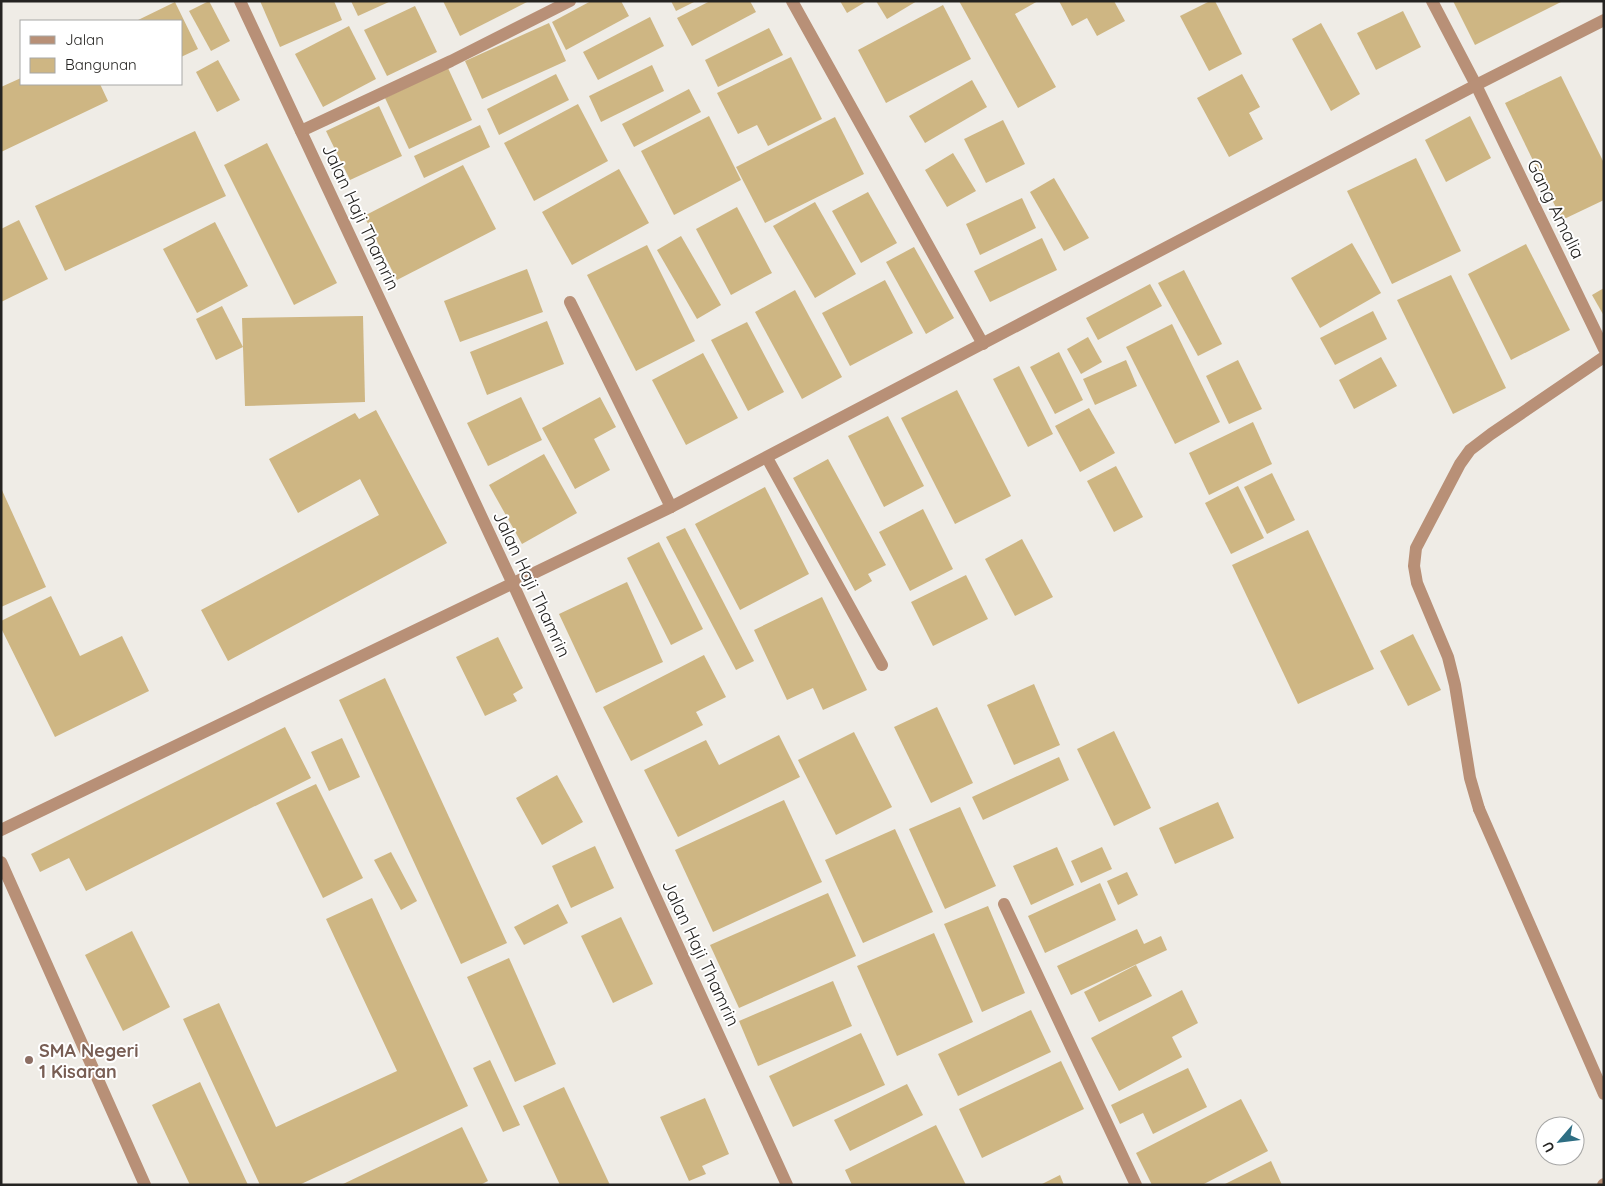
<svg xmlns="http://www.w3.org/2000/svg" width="1605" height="1186" font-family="Quicksand,sans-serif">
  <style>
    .building { fill: #ceb683 }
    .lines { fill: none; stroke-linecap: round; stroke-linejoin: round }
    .service { stroke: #b89077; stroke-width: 12 }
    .minor { stroke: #b89077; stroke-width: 12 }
    .tertiary { stroke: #b89077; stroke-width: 12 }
    .education-dot { fill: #8d6e63; stroke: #fff; stroke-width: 2 }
    .labels { text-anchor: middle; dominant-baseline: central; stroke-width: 4; stroke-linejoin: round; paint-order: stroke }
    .street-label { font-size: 18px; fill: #242321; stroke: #fff }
    .education-label { font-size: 18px; font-weight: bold; fill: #785e54; stroke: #fff; text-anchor: start }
  </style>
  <rect width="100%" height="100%" fill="#efece6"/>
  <g class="building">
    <path d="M209 1 230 41 211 51 189 11Z"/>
    <path d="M260 1H334L342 20 280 47Z"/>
    <path d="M351 1H391L358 16Z"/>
    <path d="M443 1H529L460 36Z"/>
    <path d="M591 1H621L629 16 566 50 552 22Z"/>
    <path d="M671 1H696L676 11Z"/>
    <path d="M710 1H750L756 12 692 46 677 18Z"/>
    <path d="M840 1H867L847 13Z"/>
    <path d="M876 1H917L887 19Z"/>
    <path d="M959 1H1038L1015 14 1056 87 1018 108Z"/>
    <path d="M1059 1H1114L1125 21 1097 36 1087 18 1072 26Z"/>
    <path d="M1210 1H1215L1242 54 1209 71 1180 16Z"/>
    <path d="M1453 1H1563L1475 45Z"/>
    <path d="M175 2 198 49 181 57V21H136Z"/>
    <path d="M943 5 971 59 886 103 858 50Z"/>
    <path d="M415 6 437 52 387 76 364 30Z"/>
    <path d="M1403 11 1421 47 1376 70 1357 33Z"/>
    <path d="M650 17 664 46 598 80 583 52Z"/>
    <path d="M549 23 566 61 482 99 465 61Z"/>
    <path d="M1321 23 1360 94 1331 111 1292 39Z"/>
    <path d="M349 26 376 79 323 107 295 54Z"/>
    <path d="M769 28 783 55 718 87 705 60Z"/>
    <path d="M791 57 822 119 768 146 757 125 738 134 717 93Z"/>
    <path d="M218 60 240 100 217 112 196 72Z"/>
    <path d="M652 65 664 91 601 122 589 96Z"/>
    <path d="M448 68 472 120 409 149 385 98Z"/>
    <path d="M556 74 569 100 499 135 487 109Z"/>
    <path d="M1242 74 1260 107 1249 113 1263 139 1229 157 1197 98Z"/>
    <path d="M1561 76 1604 163V200L1562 220 1505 103Z"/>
    <path d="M21 78V84H100L108 101 1 152V87Z"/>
    <path d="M972 80 987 107 925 143 909 116Z"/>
    <path d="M689 89 701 112 634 147 622 124Z"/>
    <path d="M578 104 608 161 534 201 504 143Z"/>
    <path d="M379 106 402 156 350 180 326 131Z"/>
    <path d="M709 116 741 180 674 215 641 151Z"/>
    <path d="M1470 116 1491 158 1446 182 1425 140Z"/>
    <path d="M835 117 864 174 765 223 736 167Z"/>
    <path d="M1003 120 1025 164 986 183 964 139Z"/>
    <path d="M480 125 490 147 424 178 414 156Z"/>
    <path d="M195 131 226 196 65 271 35 206Z"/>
    <path d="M267 143 337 283 294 305 224 165Z"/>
    <path d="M953 153 976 191 947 207 925 170Z"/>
    <path d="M1416 158 1461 251 1392 284 1347 191Z"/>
    <path d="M463 165 496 229 397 280 364 216Z"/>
    <path d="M619 169 649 223 572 265 542 212Z"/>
    <path d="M1054 178 1089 238 1064 251 1030 192Z"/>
    <path d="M868 192 897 243 861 263 832 211Z"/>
    <path d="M1022 198 1036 228 980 255 966 224Z"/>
    <path d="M815 202 856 274 815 298 773 226Z"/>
    <path d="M737 207 772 273 731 295 696 229Z"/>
    <path d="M19 220 48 279 1 302V229Z"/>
    <path d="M215 222 248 286 197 313 163 249Z"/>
    <path d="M681 236 721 305 697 319 657 250Z"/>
    <path d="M1042 238 1057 270 990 302 974 271Z"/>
    <path d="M1352 243 1381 293 1320 328 1291 278Z"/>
    <path d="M1526 244 1570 330 1511 360 1468 274Z"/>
    <path d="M647 245 695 341 636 371 587 275Z"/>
    <path d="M914 247 954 318 926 334 886 262Z"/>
    <path d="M527 269 543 312 460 342 444 301Z"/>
    <path d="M1184 270 1222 344 1198 356 1158 283Z"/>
    <path d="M1451 275 1506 388 1453 414 1397 300Z"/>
    <path d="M885 280 913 333 850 366 822 313Z"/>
    <path d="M1150 284 1162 306 1098 340 1086 318Z"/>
    <path d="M1604 288V316L1592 295Z"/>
    <path d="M795 290 842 377 802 399 755 312Z"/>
    <path d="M222 306 243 347 216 360 196 319Z"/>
    <path d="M1373 311 1387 339 1335 365 1320 338Z"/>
    <path d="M363 316 365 402 245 406 242 318Z"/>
    <path d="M547 321 564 364 487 395 470 352Z"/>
    <path d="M747 322 784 392 748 411 711 340Z"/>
    <path d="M1172 324 1220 422 1175 444 1126 347Z"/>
    <path d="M1088 337 1102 362 1081 374 1067 349Z"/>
    <path d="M1059 352 1083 400 1055 414 1030 367Z"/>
    <path d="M703 353 738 418 686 445 652 380Z"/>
    <path d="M1381 357 1397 386 1354 409 1339 380Z"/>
    <path d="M1126 360 1137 386 1095 405 1083 379Z"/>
    <path d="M1238 360 1262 409 1229 424 1206 376Z"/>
    <path d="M1019 366 1053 434 1028 447 993 379Z"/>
    <path d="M957 390 1011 496 955 524 901 418Z"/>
    <path d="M521 397 542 440 488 466 467 423Z"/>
    <path d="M600 397 616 427 594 439 610 470 575 489 542 428Z"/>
    <path d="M1089 408 1115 453 1080 472 1055 426Z"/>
    <path d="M376 410 447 543 228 661 201 610 379 515 360 479 298 513 269 459 355 413 359 419Z"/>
    <path d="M888 416 924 486 884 507 848 436Z"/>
    <path d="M1253 422 1272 464 1209 495 1189 453Z"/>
    <path d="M544 454 577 513 522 544 489 485Z"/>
    <path d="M828 459 886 565 868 574 872 581 855 591 793 478Z"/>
    <path d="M1116 466 1143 517 1114 532 1087 481Z"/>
    <path d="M1272 473 1295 520 1267 534 1244 487Z"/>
    <path d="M1238 486 1264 538 1231 554 1205 503Z"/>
    <path d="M765 487 809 574 740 610 695 524Z"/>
    <path d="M1 488 46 587 1 607Z"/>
    <path d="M923 509 953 569 910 591 879 532Z"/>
    <path d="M685 528 754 661 736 670 666 537Z"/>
    <path d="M1308 530 1374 669 1298 704 1232 565Z"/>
    <path d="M1022 539 1053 597 1015 616 985 559Z"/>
    <path d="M659 542 703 629 671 645 627 558Z"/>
    <path d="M966 575 988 619 933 646 911 602Z"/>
    <path d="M627 582 663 662 596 693 559 614Z"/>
    <path d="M51 596 80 656 122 636 149 691 55 737 1 628V621Z"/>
    <path d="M822 597 867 690 823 710 813 688 787 700 754 630Z"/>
    <path d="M1413 634 1441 690 1408 706 1380 651Z"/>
    <path d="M498 637 523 688 513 694 517 701 485 716 456 657Z"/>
    <path d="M704 655 726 697 696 712 703 725 631 761 603 707Z"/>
    <path d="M385 678 507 943 461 964 339 700Z"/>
    <path d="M1034 684 1060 745 1014 765 987 705Z"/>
    <path d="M937 707 973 783 931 803 894 727Z"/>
    <path d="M285 727 311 778 86 891 69 858 40 872 31 854Z"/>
    <path d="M1114 731 1151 808 1114 826 1077 749Z"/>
    <path d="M854 732 892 807 836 835 798 760Z"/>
    <path d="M779 735 800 777 678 837 644 770 706 740 719 765Z"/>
    <path d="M342 738 360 777 329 791 311 752Z"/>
    <path d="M1059 757 1069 780 983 820 972 797Z"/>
    <path d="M557 775 583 822 542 845 516 798Z"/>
    <path d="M316 784 363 878 323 898 276 803Z"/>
    <path d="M784 800 822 882 713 932 675 850Z"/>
    <path d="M1218 802 1234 838 1175 864 1159 828Z"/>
    <path d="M960 807 996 886 945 909 909 829Z"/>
    <path d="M895 829 933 912 863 943 825 860Z"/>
    <path d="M595 846 614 888 571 908 552 866Z"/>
    <path d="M1057 847 1074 885 1031 905 1013 866Z"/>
    <path d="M1102 847 1112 869 1081 883 1071 861Z"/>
    <path d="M391 852 417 901 401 910 374 860Z"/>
    <path d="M1127 872 1138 895 1118 905 1107 881Z"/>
    <path d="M1100 883 1116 920 1045 953 1028 916Z"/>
    <path d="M828 893 856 956 739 1008 710 945Z"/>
    <path d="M372 898 468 1106 299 1185H260L183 1019 219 1003 276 1127 397 1071 326 919Z"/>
    <path d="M558 904 568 923 524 945 514 927Z"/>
    <path d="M988 906 1025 993 982 1012 944 924Z"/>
    <path d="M621 917 653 984 613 1003 581 936Z"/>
    <path d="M1137 929 1144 944 1161 936 1167 950 1071 995 1057 966Z"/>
    <path d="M132 931 170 1007 123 1031 85 955Z"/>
    <path d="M934 933 973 1022 897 1056 857 966Z"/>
    <path d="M509 958 556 1064 515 1082 467 977Z"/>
    <path d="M1136 965 1152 996 1099 1022 1084 992Z"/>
    <path d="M833 981 852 1026 758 1066 739 1021Z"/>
    <path d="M1182 990 1198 1023 1172 1037 1182 1057 1119 1091 1091 1038Z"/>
    <path d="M1031 1010 1051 1052 958 1096 938 1054Z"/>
    <path d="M861 1033 885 1085 793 1127 769 1076Z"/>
    <path d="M490 1060 520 1125 503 1132 473 1068Z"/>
    <path d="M1061 1061 1084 1109 982 1158 959 1109Z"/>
    <path d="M1188 1068 1207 1107 1153 1134 1143 1113 1120 1124 1111 1105Z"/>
    <path d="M200 1082 248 1185H190L152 1105Z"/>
    <path d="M907 1084 923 1115 850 1151 834 1120Z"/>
    <path d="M564 1087 610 1185H560L523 1106Z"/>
    <path d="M705 1098 729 1154 702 1166 706 1174 689 1181 660 1117Z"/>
    <path d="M1241 1099 1268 1151 1202 1185H1152L1136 1153Z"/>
    <path d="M936 1125 966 1185H852L845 1170Z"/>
    <path d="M462 1127 488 1181 480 1185H341Z"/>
    <path d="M1271 1161 1282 1185H1223Z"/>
    <path d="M1060 1175 1064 1185H1040Z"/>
  </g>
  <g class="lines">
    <path class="service" d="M1479 809 1604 1094"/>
    <g class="minor">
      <path d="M240 1 513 584 787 1185"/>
      <path d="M792 1 983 344"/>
      <path d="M1432 1 1476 85 1604 349"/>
      <path d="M301 131 451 61 570 1"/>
      <path d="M570 302 671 507"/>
      <path d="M767 458 882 665"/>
      <path d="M1479 809 1470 778 1455 685 1448 657 1417 583 1414 566 1416 548 1460 464 1470 450 1491 434 1604 357"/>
      <path d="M1 830 671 507 1476 85 1604 20"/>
      <path d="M1004 904 1136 1185"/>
      <path d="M1603 1185 1604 1184"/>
    </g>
    <path class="tertiary" d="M1 862 145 1185"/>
  </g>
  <circle class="education-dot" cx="29" cy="1060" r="5"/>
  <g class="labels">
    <g class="street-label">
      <text transform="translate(1556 209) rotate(64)">Gang Amalia</text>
      <text transform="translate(361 217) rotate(65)">Jalan Haji Thamrin</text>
      <text transform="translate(532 584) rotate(65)">Jalan Haji Thamrin</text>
      <text transform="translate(701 953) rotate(65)">Jalan Haji Thamrin</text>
    </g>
    <g class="education-label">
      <text x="39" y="1050">SMA Negeri<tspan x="39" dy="21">1 Kisaran</tspan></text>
    </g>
  </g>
  <rect width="1605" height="1186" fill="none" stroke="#242321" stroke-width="5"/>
  <rect x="20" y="20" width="162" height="65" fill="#ffffff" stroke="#a7a7a6"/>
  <rect x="30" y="36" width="25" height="8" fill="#b89077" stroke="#a7a7a6"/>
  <text x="65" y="45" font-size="15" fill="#242321">Jalan</text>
  <rect x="30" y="58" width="25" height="15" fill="#ceb683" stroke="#a7a7a6"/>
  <text x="65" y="70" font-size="15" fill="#242321">Bangunan</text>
  <g transform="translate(1560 1141) rotate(242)"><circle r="24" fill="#ffffff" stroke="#a7a7a6"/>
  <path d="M0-4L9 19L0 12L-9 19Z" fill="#2e6e83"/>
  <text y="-8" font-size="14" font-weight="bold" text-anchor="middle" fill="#242321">U</text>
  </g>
</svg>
